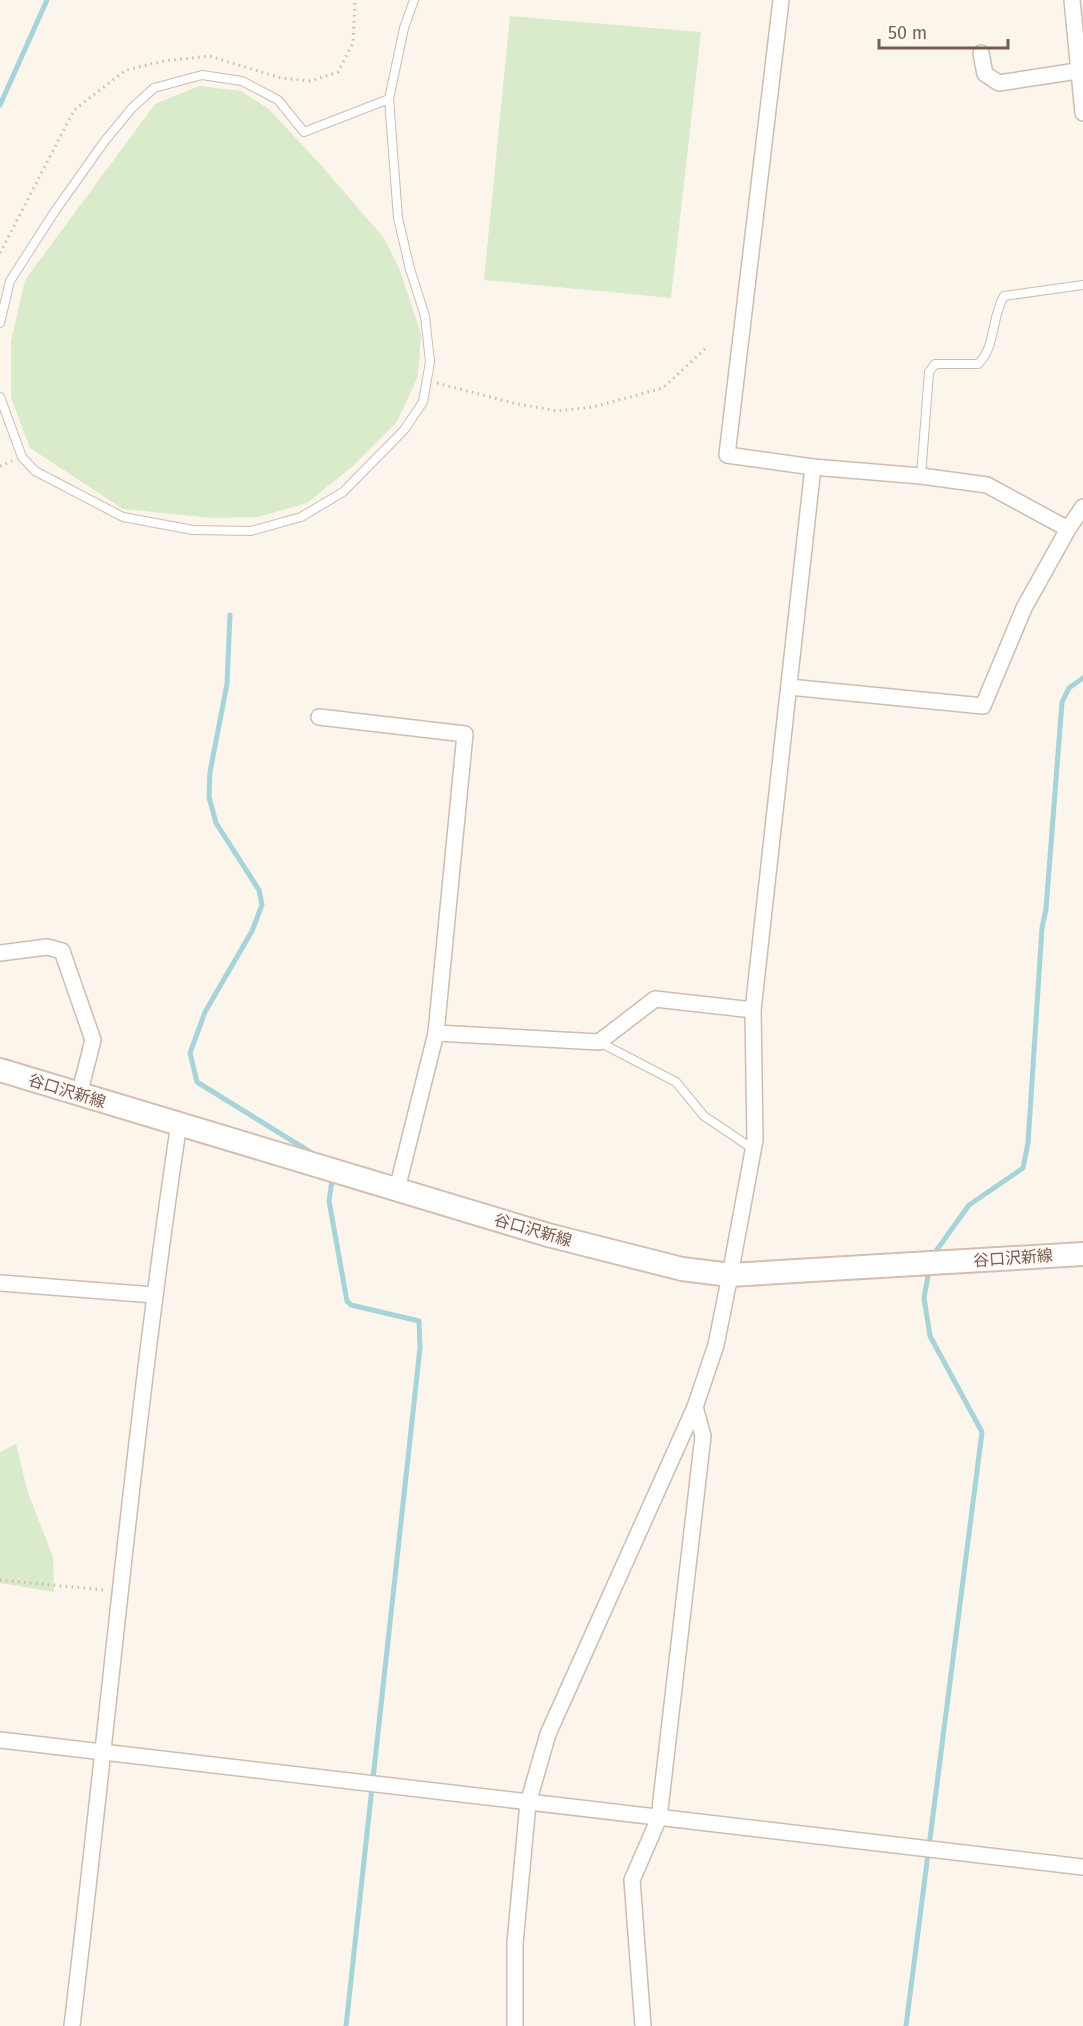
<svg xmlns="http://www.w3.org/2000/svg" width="1083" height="2026" font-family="'Fira Sans','Noto Sans JP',sans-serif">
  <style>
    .green { fill: #d9ebca }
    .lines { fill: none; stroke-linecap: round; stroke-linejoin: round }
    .stream { stroke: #a6d4d8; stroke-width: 5 }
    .lane-casing { stroke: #cfbcb1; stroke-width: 10 }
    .street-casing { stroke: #cfbcb1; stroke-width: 18 }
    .secondary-casing { stroke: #d5beb1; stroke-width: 26 }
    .path { stroke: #d7b6a6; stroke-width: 3; stroke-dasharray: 1.5 4.5; stroke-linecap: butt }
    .lane { stroke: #fff; stroke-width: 8 }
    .street { stroke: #fff; stroke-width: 15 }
    .secondary { stroke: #fff; stroke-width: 22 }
    .labels { text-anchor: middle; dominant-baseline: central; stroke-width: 4.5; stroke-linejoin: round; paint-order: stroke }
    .street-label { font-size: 16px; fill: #785a4e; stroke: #fff9f3 }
  </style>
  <rect width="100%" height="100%" fill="#fcf5ec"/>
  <g class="green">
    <path d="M510 16 701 32 671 298 484 280Z"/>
    <path d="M199 86 241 91 269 109 320 164 384 238 399 268 421 334 418 376 397 422 352 467 307 503 258 517 212 518 123 509 30 448 11 398V341L25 280 155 104Z"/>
    <path d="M16 1444 28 1493 53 1557 54 1592 0 1583V1452Z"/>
  </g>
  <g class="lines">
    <g class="stream">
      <path d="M0 105 47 0"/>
      <path d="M230 615 227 684 210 772 209 797 216 823 259 890 262 905 252 931 205 1012 190 1053 197 1082 315 1155"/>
      <path d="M333 1174 329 1201 347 1301 351 1305 419 1321 420 1348 346 2026"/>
      <path d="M931 1258 969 1205 1023 1168 1028 1143 1042 928 1046 909 1062 702 1069 688 1083 678"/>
      <path d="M906 2026 982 1432 930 1336 924 1298 929 1270"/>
    </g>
    <defs>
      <g id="lane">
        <path d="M389 99 404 28 414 0"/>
        <path d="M0 323 10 281 55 211 104 142 132 108 154 88 202 75 242 81 278 100 304 132 389 99 398 218 410 269 425 316 430 362 423 402 404 430 343 492 301 517 251 531 193 530 123 517 35 471 22 457 0 397"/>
        <path d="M921 476 929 372 935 364H978C996 347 991 318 1004 296L1083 285"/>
        <path d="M599 1042 676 1082 704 1116 753 1149"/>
      </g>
      <g id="street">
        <path d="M781 0 727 455 813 467 921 476 987 485 1068 529"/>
        <path d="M1072 0 1083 113"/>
        <path d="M981 53 985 74 999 83 1077 71"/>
        <path d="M789 687 983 706 1024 608 1068 529 1083 507"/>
        <path d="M319 717 465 734 436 1033 397 1189"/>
        <path d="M0 953 47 947 62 951 93 1040 79 1095"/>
        <path d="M436 1033 599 1042 655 999 753 1010"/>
        <path d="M0 1283 154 1295"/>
        <path d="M0 1740 1083 1867"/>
        <path d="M72 2026C108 1725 134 1423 179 1123"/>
        <path d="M515 2026V1943L528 1803 548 1734 695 1407 716 1345 730 1275 755 1140 753 1010 813 467"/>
        <path d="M643 2026 632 1880 659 1818 703 1436 695 1407"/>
      </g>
      <path id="secondary" d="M0 1070 548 1235 682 1269 730 1275 1083 1254"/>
    </defs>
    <use href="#lane" class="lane-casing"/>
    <use href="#street" class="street-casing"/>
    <use href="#secondary" class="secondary-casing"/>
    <g class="path">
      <path d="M0 253 74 110 126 70 164 61 209 56 281 78 310 81 338 72 353 43 355 0"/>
      <path d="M437 383 513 403 557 411 593 407 663 388 705 349"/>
      <path d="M0 466 12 461"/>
      <path d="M0 1580 104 1590"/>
    </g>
    <use href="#lane" class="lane"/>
    <use href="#street" class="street"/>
    <use href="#secondary" class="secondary"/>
  </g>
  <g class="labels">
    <g class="street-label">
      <text transform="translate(67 1091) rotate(17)">谷口沢新線</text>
      <text transform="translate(533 1230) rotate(16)">谷口沢新線</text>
      <text transform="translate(1013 1258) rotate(-4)">谷口沢新線</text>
    </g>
  </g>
  <path d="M879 39v9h129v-9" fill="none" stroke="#785a4e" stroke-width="3"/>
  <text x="888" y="39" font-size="18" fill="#785a4e" stroke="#fff9f3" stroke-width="4.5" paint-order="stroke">50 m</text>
</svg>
